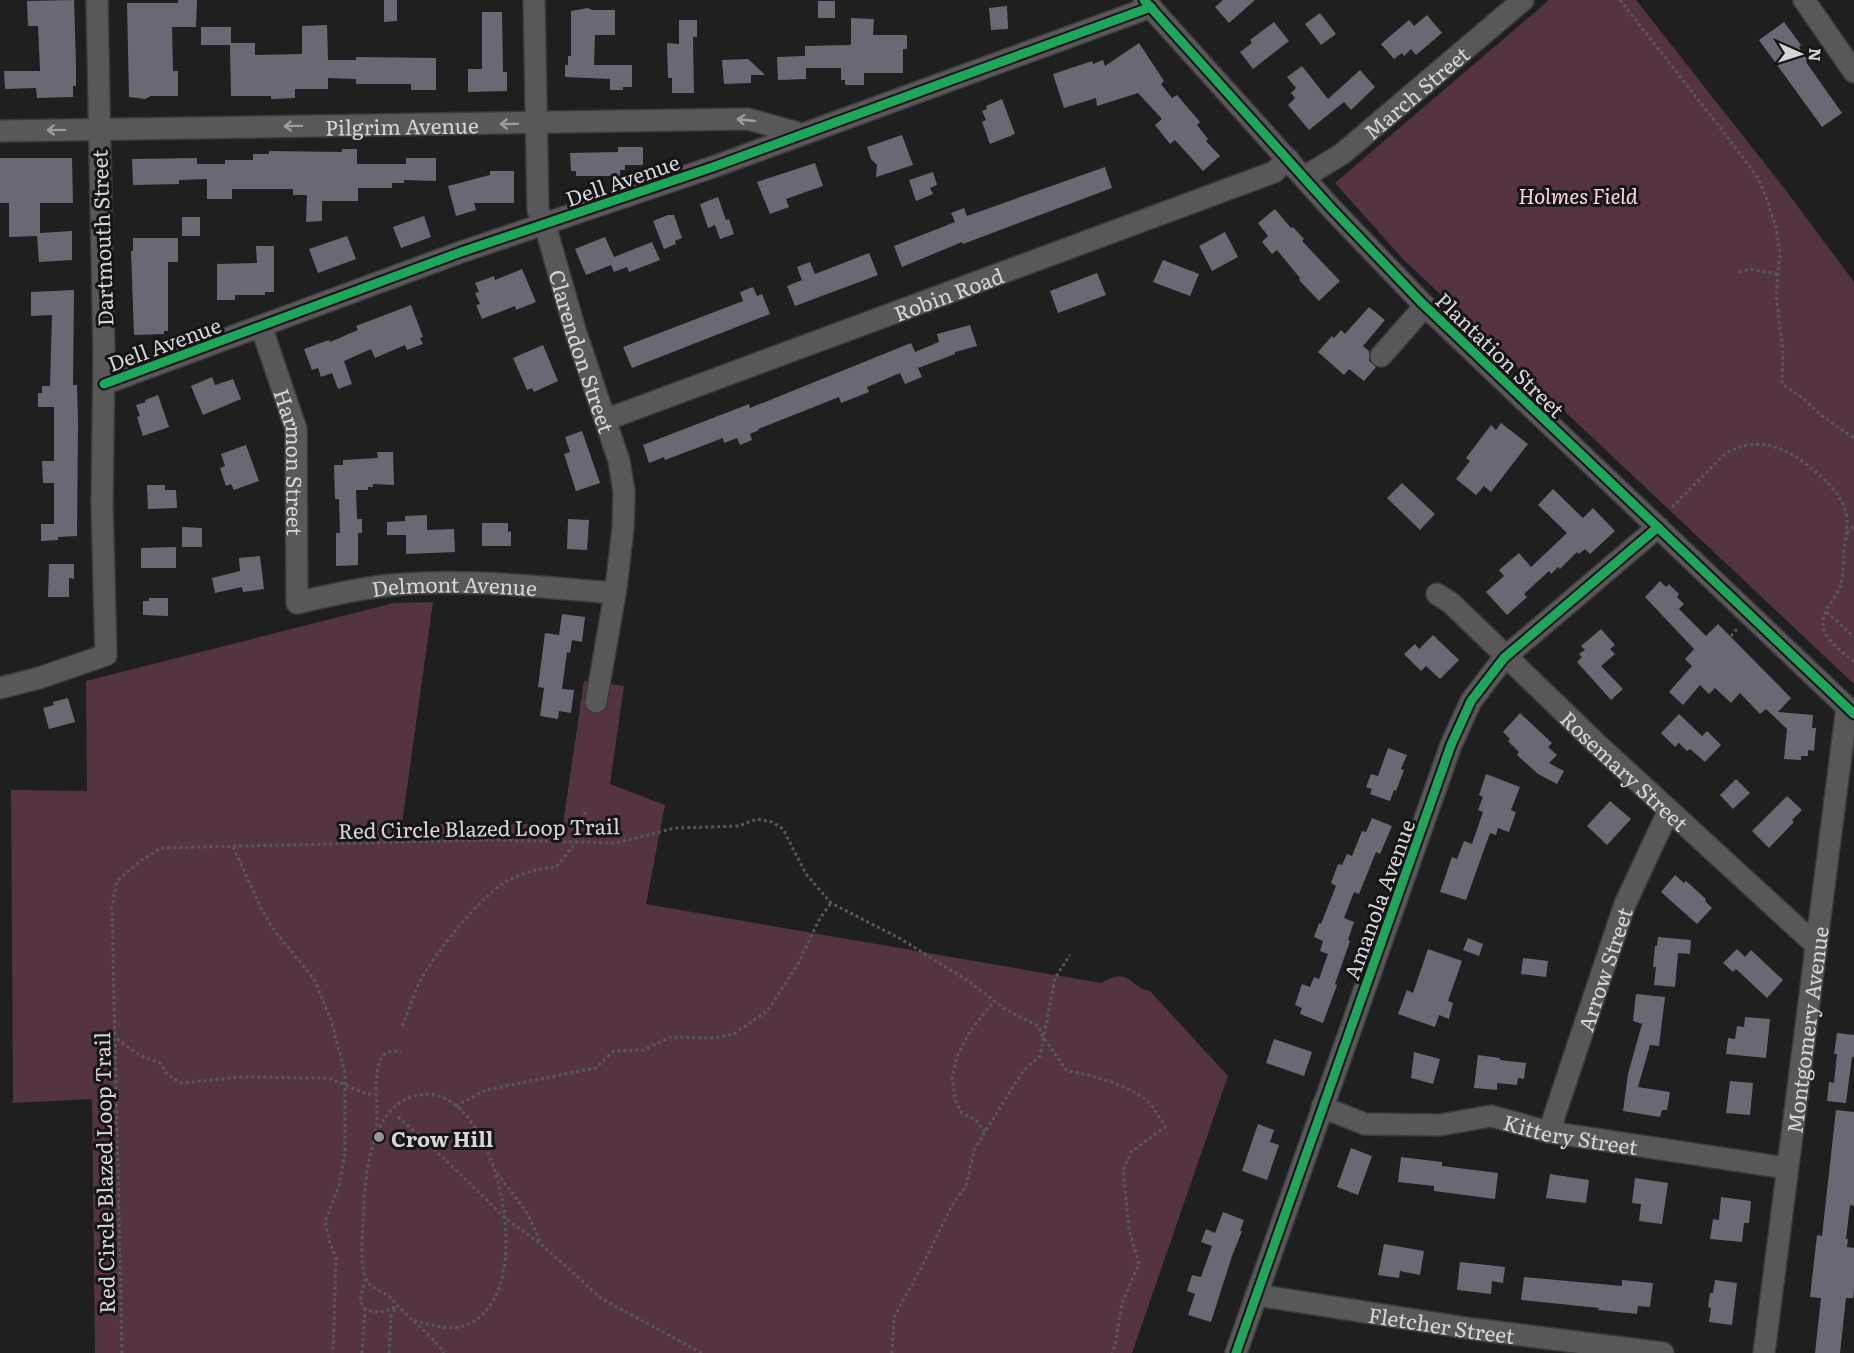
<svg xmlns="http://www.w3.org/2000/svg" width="1854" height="1353" font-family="Literata,serif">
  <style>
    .green { fill: #543342 }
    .building { fill: #696974 }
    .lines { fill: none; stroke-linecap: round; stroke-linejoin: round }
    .minor-casing { stroke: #3a3a3a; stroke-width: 24 }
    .path { stroke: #585859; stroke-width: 3; stroke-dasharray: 3 3; stroke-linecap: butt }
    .minor { stroke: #585759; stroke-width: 21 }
    .cycleway-casing { stroke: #161417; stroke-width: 13 }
    .cycleway { stroke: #20a55d; stroke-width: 9 }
    .oneway { stroke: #9d9c9e }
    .poi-dot { fill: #969597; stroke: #161417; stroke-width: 2 }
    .labels { text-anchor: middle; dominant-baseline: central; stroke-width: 6; stroke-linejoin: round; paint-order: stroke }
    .street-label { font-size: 21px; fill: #d6d5d7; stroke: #161417 }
    .park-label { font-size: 21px; font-style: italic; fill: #fbd7e6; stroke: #161417 }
    .poi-label { font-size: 21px; font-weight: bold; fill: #d6d5d7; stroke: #161417; text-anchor: start }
  </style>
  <rect width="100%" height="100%" fill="#1f1f20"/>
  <g class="green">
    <path d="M1549 0H1636L1784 188 1854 282V684L1404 260 1335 183Z"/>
    <path d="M433 602 402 824H563L584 681 624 686 610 784 665 805 646 904 1101 983C1132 966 1129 988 1150 991L1228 1076 1132 1353H95L92 1099 13 1103 11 790 87 791 86 681 394 603Z"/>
  </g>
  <g class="building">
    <path d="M74 0 76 64V86H73V97L37 98 36 88 5 89 4 71H40L38 26H28L27 1Z"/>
    <path d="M178 0H197L196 27H172L173 71H178V96H151L145 99 129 97 127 3H178Z"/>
    <path d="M384 0H397V21L384 22Z"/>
    <path d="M1223 0H1255L1229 23 1215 7Z"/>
    <rect x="818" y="1" width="17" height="17"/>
    <path d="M1007 6 1008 29 991 30 989 8Z"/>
    <path d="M588 8 592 10H615V35H595L594 65H632V87H623V90H610V79L565 77V65H568V56H571V11Z"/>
    <path d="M482 12H502L503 72H507V91L468 92V69H482Z"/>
    <path d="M1320 13 1336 34 1321 45 1305 24Z"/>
    <path d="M1427 15 1442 33 1416 55 1411 49 1404 56 1402 53 1394 59 1381 44 1409 20 1414 26Z"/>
    <path d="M851 18 874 19 873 35H907V49H903V73H864V85H845V80H841V68H806V79L778 80 777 57 805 56V46L851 45Z"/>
    <path d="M679 20H697V37H693L694 93H672V78H668L667 43 679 44Z"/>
    <path d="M1274 22 1289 41 1253 69 1240 52 1252 43 1250 40Z"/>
    <path d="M1784 22 1801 45 1799 47 1808 61 1806 62 1842 113 1822 127 1759 40Z"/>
    <path d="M327 25 328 60H356V57L436 58V90H411V84H356V79L328 78V89H295V98L271 99V96H231L230 45H201V27H231V43H255V55L302 54V26Z"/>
    <path d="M1139 43 1164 81 1161 84 1172 98 1177 95 1200 122 1197 125 1208 139 1206 141 1220 156 1203 171 1175 140 1170 144 1155 125 1162 119 1138 93 1097 106 1096 98 1064 108 1053 74 1092 61 1093 64 1103 60 1105 66Z"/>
    <path d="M748 59 765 75H751V83L724 84 722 60Z"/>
    <path d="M1302 66 1328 99 1360 70 1375 87 1351 110 1344 102 1309 130 1288 105 1295 98 1291 93 1296 88 1287 77Z"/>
    <path d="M1002 99 1015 134 990 144 982 122 986 120 982 111 987 109 986 106Z"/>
    <path d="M902 135 913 165 876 177 877 165 871 159 867 147Z"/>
    <path d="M618 147H643V165H625V170H620V176H576V171H571L570 153 618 152Z"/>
    <path d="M342 149H357V164H406V158H436V181L404 180V183H392V188H358V201H322V221L306 222 307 195H293V189H232V199H207V179L179 180V184L133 185 132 159 197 158V164H225V160H253V154H269V151L342 152Z"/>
    <path d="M0 158H72L73 203H40V233L72 231V260L39 262 37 236 9 237V203H0Z"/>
    <path d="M815 163 823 186 786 199 789 207 770 214 757 182Z"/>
    <path d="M1105 167 1112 188 963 244 962 242 902 267 894 246 955 222 951 213 964 208 967 216Z"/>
    <path d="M490 171H514V203H474L476 210 456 216 448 186 490 175Z"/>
    <path d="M933 172 937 185 930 188 933 194 916 201 909 180Z"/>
    <path d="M718 197 726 220 729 219 734 234 720 239 715 225 708 228 700 204Z"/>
    <path d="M1275 209 1291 228 1293 227 1304 239 1302 241 1340 281 1319 301 1299 280 1300 278 1277 250 1272 254 1262 242 1268 236 1258 223Z"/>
    <path d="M668 215H674L682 238 675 241 676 244 664 249 653 221Z"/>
    <path d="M424 216 431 237 401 248 393 227Z"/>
    <rect x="182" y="217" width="18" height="19"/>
    <path d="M1225 232 1238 257 1212 271 1199 246Z"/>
    <path d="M347 236 356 259 318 273 309 249Z"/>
    <path d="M605 237 614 257 652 242 660 260 629 272 627 267 614 272 611 265 586 275 575 249Z"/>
    <path d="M133 238H178V262H168V331H164V334L134 335 131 251H133Z"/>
    <path d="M256 246H274V292H265V295H235V300H217V264L257 263Z"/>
    <path d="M869 253 878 275 795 306 787 286 802 280 797 267 810 262 815 274Z"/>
    <path d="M1163 260 1199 274 1190 296 1153 282Z"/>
    <path d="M522 269 536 302 516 310 515 306 482 319 476 305 480 304 475 293 479 292 475 283 494 276 495 280Z"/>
    <path d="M1097 273 1106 295 1058 313 1050 291Z"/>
    <path d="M753 287 757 296 762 294 770 314 632 368 623 347 743 301 740 292Z"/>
    <path d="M74 290 73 385H77L78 423 77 536 58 537V540L41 541V524H54V483H43L42 461H54V407H38V393H42V386H50L52 315 31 316V292Z"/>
    <path d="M411 305 423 337 420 338 423 344 407 350 405 345 375 358 371 349 344 361 352 384 338 389 332 373 321 377 318 368 312 370 304 349 329 340 330 342 358 330 356 326Z"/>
    <path d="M1369 307 1385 320 1363 346 1369 351V361L1376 367 1364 381 1349 369 1344 375 1318 352 1332 336 1334 338 1341 330 1345 334Z"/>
    <path d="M970 325 977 346 955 352V354L918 368 922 377 905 384 900 373 867 387 869 392 841 403 839 397 758 429 759 430 750 434 752 440 740 445 737 438 724 443 723 438 665 460 664 457 649 463 643 445 749 404 750 408 911 343 915 352 939 342 937 334Z"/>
    <path d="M543 345 558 381 534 392 532 388 527 390 513 358Z"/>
    <path d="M212 377 215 385 233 379 241 399 203 415 191 386Z"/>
    <path d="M158 395 169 427 143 436 137 417 140 416 136 405 146 402 145 400Z"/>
    <path d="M1501 423 1528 444 1491 492 1484 486 1476 495 1456 479 1470 461 1466 458 1491 425 1496 430Z"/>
    <path d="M582 431 600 483 576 491 564 454 570 452 565 437Z"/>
    <path d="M246 445 259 481 234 490 231 484 226 486 220 468 225 466 221 454Z"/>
    <path d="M377 452H393L394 485 373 484V487H368V490H356L357 519H362V533H358V565L336 566V533H340L339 499H335L334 465H343V460L378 458Z"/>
    <path d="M1402 483 1435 514 1420 530 1387 498Z"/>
    <path d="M147 485H165V490H176L177 508 148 509Z"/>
    <path d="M1553 489 1583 518 1593 508 1615 531 1590 554 1585 549 1579 554 1577 552 1560 569 1558 567 1551 574 1549 571 1524 594 1527 597 1507 615 1486 592 1504 576 1499 570 1519 553 1531 567 1567 533 1538 505Z"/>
    <path d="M427 515V530L454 529 455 552 406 554V535H387V522L405 521V516Z"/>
    <path d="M568 519 589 520 587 550 567 549Z"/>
    <path d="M482 523H508V532L511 531V546H482Z"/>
    <path d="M182 527 202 528V547H182Z"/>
    <path d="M176 547V568H141V548Z"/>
    <path d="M260 556 264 589 243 592 242 587 215 593 212 578 240 571 239 558Z"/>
    <path d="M49 564H74V579L69 578V597H48Z"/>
    <path d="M1660 581 1666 587 1669 584 1679 594 1677 597 1684 604 1679 609 1706 636 1718 624 1791 698 1778 712 1813 715 1812 728H1816L1814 751 1808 750V756H1801V760L1784 759 1787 729 1766 709 1760 714 1740 693 1731 703 1715 688 1709 694 1700 685 1683 705 1669 692 1692 666 1685 659 1694 649 1645 597Z"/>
    <path d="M149 598H168V616L143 615V601H149Z"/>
    <path d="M562 614 585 617 582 642 572 640 570 653 567 652 562 689 574 690 571 713 559 711 558 719 540 716 544 688 538 687 545 633 559 635Z"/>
    <path d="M1601 629 1615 645 1610 649 1615 654 1601 666 1623 689 1611 700 1577 662 1582 657 1579 654 1585 650 1581 646Z"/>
    <path d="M1433 635 1459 660 1440 679 1426 666 1421 671 1404 654 1415 644 1419 649Z"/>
    <path d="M68 698 75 722 49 729 43 708 54 705 53 702Z"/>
    <path d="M1520 713 1552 743 1548 747 1557 755 1549 763 1564 771 1557 784 1538 774 1517 755 1519 752 1508 741 1510 739 1503 732Z"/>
    <path d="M1679 714 1702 736 1707 731 1721 745 1705 762 1690 749 1687 751 1679 743 1675 747 1661 733Z"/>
    <path d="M1388 748 1407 755 1401 769 1404 770 1396 791 1394 790 1390 801 1370 794 1372 789 1366 787 1371 774 1378 776Z"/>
    <path d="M1486 774 1520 787 1511 810 1516 812 1509 832 1498 828 1496 835 1490 833 1466 900 1440 892 1452 857 1457 859 1464 841 1472 844 1483 812 1478 810 1483 797 1479 795Z"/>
    <path d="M1736 779 1750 793 1733 809 1720 795Z"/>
    <path d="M1787 796 1802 810 1792 820 1794 822 1769 848 1752 831Z"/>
    <path d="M1610 801 1631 819 1607 845 1587 826Z"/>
    <path d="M1372 818 1392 826 1380 854 1376 852 1359 894 1354 892 1344 918 1354 922 1348 940 1350 941 1335 984 1337 985 1323 1023 1300 1014 1302 1008 1295 1005 1302 984 1310 987 1314 977 1319 979 1328 954 1320 951 1323 941 1314 937 1319 923 1321 924 1336 886 1331 883 1338 864 1342 865 1347 854 1352 856 1362 831 1366 832Z"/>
    <path d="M1675 875 1684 883 1686 881 1706 899 1705 901 1712 908 1697 924 1661 892Z"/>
    <path d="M1658 937 1691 940 1690 954 1678 953 1675 987 1654 985 1656 967H1653L1655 946H1657Z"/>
    <path d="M1468 938 1483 944 1479 956 1463 950Z"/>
    <path d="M1428 949 1462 961 1448 1001 1453 1003 1449 1019 1439 1015 1435 1027 1398 1014 1407 990 1413 993Z"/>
    <path d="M1737 949 1745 957 1751 950 1783 980 1767 998 1736 969 1733 972 1723 963Z"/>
    <path d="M1523 958 1548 961 1546 977 1521 974Z"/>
    <path d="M1636 994 1665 997 1659 1046 1650 1045 1638 1087 1670 1092 1667 1110H1662L1660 1117 1623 1111 1628 1074 1642 1024 1633 1021Z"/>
    <path d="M1745 1017 1770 1019 1766 1058 1726 1054 1728 1038 1735 1039 1737 1026 1744 1027Z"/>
    <path d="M1837 1033 1854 1035V1057H1852L1846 1103 1827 1101 1829 1082 1834 1083 1837 1054H1834Z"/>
    <path d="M1274 1039 1312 1052 1304 1076 1266 1063Z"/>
    <path d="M1414 1052 1440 1059 1433 1084 1411 1078Z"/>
    <path d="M1478 1055 1500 1058V1060L1526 1063 1524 1079 1518 1078 1517 1085 1497 1083V1090L1474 1088Z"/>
    <path d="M1730 1081 1753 1083 1750 1115 1726 1113Z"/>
    <path d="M1836 1110 1854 1112V1206L1850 1205 1846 1239H1848L1847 1247 1854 1248V1289L1853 1298H1846L1840 1353H1815L1821 1298 1810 1297 1817 1235 1822 1236Z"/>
    <path d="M1258 1124 1274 1130 1270 1142 1279 1145 1267 1180 1242 1171Z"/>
    <path d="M1351 1148 1372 1156 1358 1195 1337 1187Z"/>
    <path d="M1401 1157 1442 1162V1166L1498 1173 1495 1199 1434 1191V1186L1398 1182Z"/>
    <path d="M1550 1174 1589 1180 1586 1203 1546 1198Z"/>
    <path d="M1635 1178 1668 1183 1662 1224 1639 1221 1641 1204 1632 1203Z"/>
    <path d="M1721 1197 1751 1201 1749 1223H1744L1742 1242 1710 1239 1713 1219 1719 1220Z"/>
    <path d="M1223 1212 1244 1220 1240 1231H1242L1232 1256 1211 1322 1188 1315 1195 1294 1187 1291 1192 1275 1201 1277 1212 1246 1201 1242 1206 1229 1215 1233Z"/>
    <path d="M1384 1244 1424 1251 1420 1275 1400 1271 1399 1278 1378 1275Z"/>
    <path d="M1460 1262 1505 1267 1503 1283 1492 1281 1491 1294 1457 1290Z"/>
    <path d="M1524 1277 1622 1286V1280L1653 1283 1650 1307 1638 1306 1637 1314 1598 1310 1599 1308 1521 1300Z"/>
    <path d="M1715 1280 1737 1283 1732 1325 1709 1322 1711 1308 1708 1307 1710 1293H1713Z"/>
  </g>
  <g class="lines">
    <defs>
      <g id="minor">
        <path id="s1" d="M534 0 538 210 545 225 575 330 619 461 624 492 623 528 616 588 596 702"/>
        <path d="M1144 0 1332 209 1421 302 1854 714"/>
        <path d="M1804 0 1854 72"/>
        <path id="s2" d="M0 131 748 119 802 134"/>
        <path id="s3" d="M1304 177 1342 154 1523 0"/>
        <path id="s4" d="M261 326 296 429 297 603C325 596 353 590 382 586 459 577 539 587 615 593"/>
        <path d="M1381 356 1425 306"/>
        <path d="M104 384 461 252 713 167 1151 7"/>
        <path id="s5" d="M605 420 1274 172 1288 159"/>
        <path id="s6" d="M1437 594 1451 603 1598 745 1816 945"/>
        <path d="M0 688 39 678 106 655 102 504 104 357 97 0"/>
        <path id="s7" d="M1322 1107 1365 1124 1440 1125 1491 1116 1549 1132 1786 1168"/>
        <path id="s8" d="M1549 1132 1625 904 1669 810"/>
        <path id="s9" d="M1256 1295 1473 1329 1663 1353"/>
        <path d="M1236 1353 1451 745 1471 701 1504 658 1658 527"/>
        <path id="s10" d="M1764 1353 1847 707"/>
      </g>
    </defs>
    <use href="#minor" class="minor-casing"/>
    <g class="path">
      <path d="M1620 0 1729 139 1758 178 1765 194 1776 227 1780 253 1776 295 1783 351 1782 384 1804 399 1822 416 1854 438"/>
      <path d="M1739 272 1750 269 1777 274"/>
      <path d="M1672 507 1726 453C1753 439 1773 442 1799 459 1815 470 1839 490 1845 509 1850 521 1845 538 1844 550 1843 562 1844 575 1840 587 1836 599 1822 610 1823 624 1823 639 1844 653 1854 662"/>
      <path d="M1847 533 1854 525"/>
      <path d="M1827 612 1854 637"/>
      <path d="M1731 636 1737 629"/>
      <path d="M233 847 261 908 273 929 314 979 331 1020 345 1073V1152L339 1186 325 1221 330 1244 336 1257 333 1353"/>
      <path d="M402 1026C409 1010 414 993 422 978 434 954 484 893 507 881 522 873 540 868 556 867L577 841 586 809"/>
      <path d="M117 1039 141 1056 160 1063 167 1074 181 1083 241 1077 328 1078 367 1094H375"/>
      <path d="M456 1106 486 1090 595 1068 614 1051 644 1050 671 1037 712 1038 734 1034 768 1010 798 964 820 918 831 903"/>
      <path d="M398 1117 429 1144 503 1216 543 1246 602 1299 702 1353"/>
      <path d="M985 1132 975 1119 962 1113 956 1102 952 1078 957 1057 970 1031 994 1001"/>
      <path d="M375 1138C376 1128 377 1118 377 1108 376 1093 371 1041 401 1053"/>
      <path d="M497 1173 526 1211 541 1243"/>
      <path d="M365 1279 360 1301 365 1309C378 1314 385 1312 397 1306"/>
      <path d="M414 1322C419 1321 421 1322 427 1324 441 1328 458 1330 471 1323 535 1290 502 1126 446 1099 435 1093 423 1093 411 1097 367 1112 364 1186 363 1225 362 1239 360 1267 366 1279 372 1291 382 1290 391 1298 395 1302 398 1307 403 1311 417 1325 433 1337 444 1353"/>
      <path d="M122 1353 112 907 117 881 139 862 161 848 492 840 616 843 675 828 739 826 757 819 772 822 783 829 806 874 831 903 901 939 968 981 1005 1009 1038 1026 1043 1037 1067 1071C1090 1074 1128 1085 1146 1100 1154 1106 1160 1119 1165 1127L1131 1152 1123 1170 1129 1229 1139 1264 1122 1303 1115 1346 1112 1353"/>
      <path d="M362 1353 365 1309"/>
      <path d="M389 1353 391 1316 396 1308"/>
      <path d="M892 1353 894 1317 920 1270 951 1207 966 1186 975 1148 1023 1071 1040 1056 1055 978 1070 955"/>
    </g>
    <use href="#minor" class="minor"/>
    <defs>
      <g id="cycleway">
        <path d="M1144 0 1332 209 1421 302 1854 714"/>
        <path d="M104 384 461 252 713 167 1151 7"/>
        <path d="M1236 1353 1451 745 1471 701 1504 658 1658 527"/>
      </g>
    </defs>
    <use href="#cycleway" class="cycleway-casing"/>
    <use href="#cycleway" class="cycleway"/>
  </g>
  <defs><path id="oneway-shaft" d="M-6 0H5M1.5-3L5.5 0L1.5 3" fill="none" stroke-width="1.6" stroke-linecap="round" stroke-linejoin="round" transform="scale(1.5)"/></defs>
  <g class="oneway">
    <use href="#oneway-shaft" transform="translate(746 120) rotate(-174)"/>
    <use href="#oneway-shaft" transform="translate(509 124) rotate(179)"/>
    <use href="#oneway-shaft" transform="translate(293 126) rotate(179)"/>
    <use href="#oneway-shaft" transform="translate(56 130) rotate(179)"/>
  </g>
  <circle class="poi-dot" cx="379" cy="1137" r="6"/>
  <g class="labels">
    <g class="street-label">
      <text stroke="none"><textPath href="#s3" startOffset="141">March Street</textPath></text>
      <text stroke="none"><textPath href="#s2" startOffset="402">Pilgrim Avenue</textPath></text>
      <text transform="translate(622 179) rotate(-19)">Dell Avenue</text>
      <text transform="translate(101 238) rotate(-92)">Dartmouth Street</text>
      <text stroke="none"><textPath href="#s5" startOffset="366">Robin Road</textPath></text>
      <text transform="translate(164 343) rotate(-20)">Dell Avenue</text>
      <text stroke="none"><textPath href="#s1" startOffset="358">Clarendon Street</textPath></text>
      <text transform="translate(1501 354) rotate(44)">Plantation Street</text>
      <text stroke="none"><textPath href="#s4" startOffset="141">Harmon Street</textPath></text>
      <text stroke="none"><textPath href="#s4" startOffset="442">Delmont Avenue</textPath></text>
      <text stroke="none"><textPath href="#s6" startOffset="258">Rosemary Street</textPath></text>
      <text transform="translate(479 827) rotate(-1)">Red Circle Blazed Loop Trail</text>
      <text transform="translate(1378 899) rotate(-70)">Amanola Avenue</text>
      <text stroke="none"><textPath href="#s8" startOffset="172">Arrow Street</textPath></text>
      <text stroke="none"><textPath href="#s10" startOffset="326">Montgomery Avenue</textPath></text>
      <text stroke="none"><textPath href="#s7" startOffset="255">Kittery Street</textPath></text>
      <text transform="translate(103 1173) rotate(-91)">Red Circle Blazed Loop Trail</text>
      <text stroke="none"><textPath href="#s9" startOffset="188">Fletcher Street</textPath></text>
    </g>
    <g class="park-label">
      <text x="1578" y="194">Holmes Field</text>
    </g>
    <g class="poi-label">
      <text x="391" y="1137">Crow Hill</text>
    </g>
  </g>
  <g transform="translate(1800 54) rotate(93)" stroke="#161417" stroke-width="4.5" paint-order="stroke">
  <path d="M0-4.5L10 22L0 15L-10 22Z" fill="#d6d5d7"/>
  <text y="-9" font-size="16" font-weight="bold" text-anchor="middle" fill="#d6d5d7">N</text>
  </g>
</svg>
